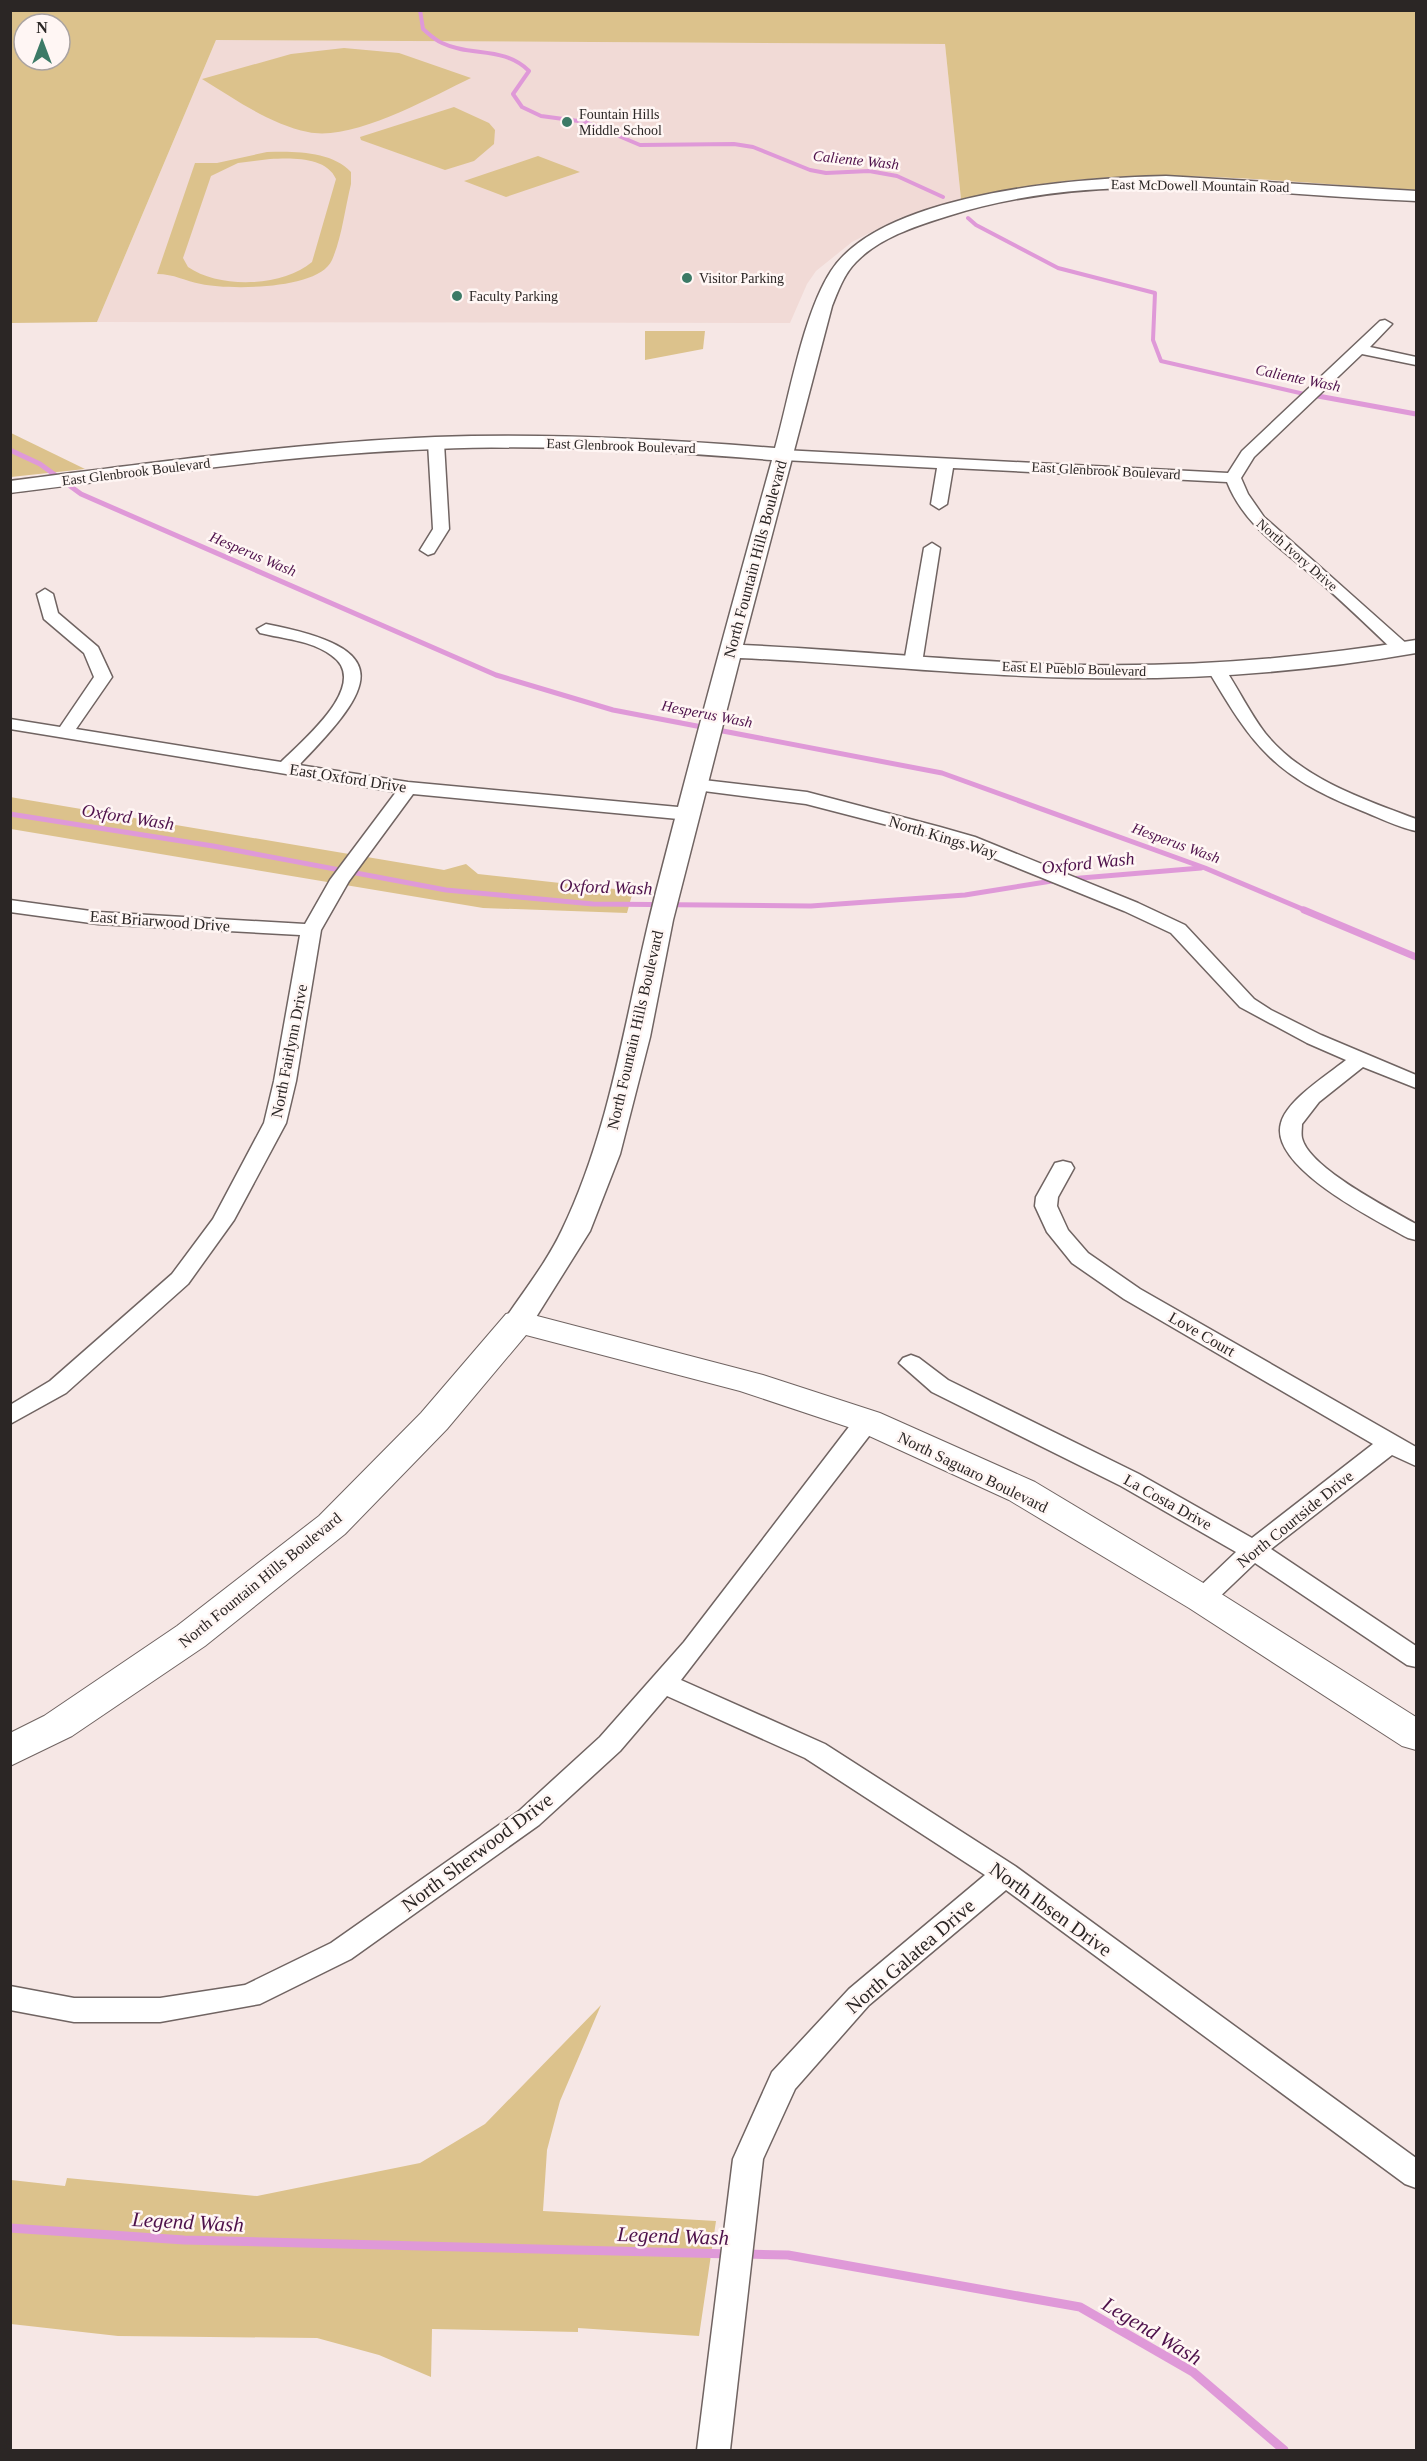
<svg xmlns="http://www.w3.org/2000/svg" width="1427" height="2461" font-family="'Times New Roman',serif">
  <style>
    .built { fill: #f1dad6 }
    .green { fill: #dcc28c; fill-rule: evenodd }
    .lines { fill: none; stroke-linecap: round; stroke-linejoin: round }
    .stream-far3 { stroke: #df99d8; stroke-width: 4 }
    .stream-far2 { stroke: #df99d8; stroke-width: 5 }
    .stream-far1 { stroke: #df99d8; stroke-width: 7 }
    .stream { stroke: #df99d8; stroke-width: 9 }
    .minor-casing { stroke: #706462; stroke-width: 3 }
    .tertiary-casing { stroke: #706462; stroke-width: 3 }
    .secondary-casing { stroke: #706462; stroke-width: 2 }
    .minor { fill: #fff; fill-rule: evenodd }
    .tertiary { fill: #fff; fill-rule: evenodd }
    .secondary { fill: #fff; fill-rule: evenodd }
    .poi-dot { fill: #3c7a66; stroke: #fff6f4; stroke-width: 2 }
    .labels { text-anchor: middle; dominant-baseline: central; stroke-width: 5; stroke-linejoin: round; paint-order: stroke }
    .far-poi-label { font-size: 14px; fill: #2b2625; stroke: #fff6f4; text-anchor: start }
    .far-street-label { font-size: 14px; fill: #2b2625; stroke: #fff6f4 }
    .far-water-label { font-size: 15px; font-style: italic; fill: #4e114b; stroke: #fff6f4 }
    .street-label { font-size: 16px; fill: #2b2625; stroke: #fff6f4 }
    .water-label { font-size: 18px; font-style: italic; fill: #4e114b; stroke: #fff6f4 }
    .near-street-label { font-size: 20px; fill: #2b2625; stroke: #fff6f4 }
    .near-water-label { font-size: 21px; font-style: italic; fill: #4e114b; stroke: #fff6f4 }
  </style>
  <rect width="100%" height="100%" fill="#f6e7e5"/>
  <path class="built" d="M216 40 945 44 961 199 899 218 852 242 816 271 807 284 790 323 97 322Z"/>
  <g class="green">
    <path d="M10 11H1416V190C1308 184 1196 170 1088 179 1045 182 1003 190 961 199L945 44 216 40 97 322 11 323ZM24 24H60V60H24Z"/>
    <path d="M344 48 399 53 471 78C431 97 352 142 308 132 269 124 235 99 202 79L291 54Z"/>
    <path d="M454 107 489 123 495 130 494 144 474 161 445 170 361 140 360 137Z"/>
    <path d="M267 152C294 151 332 151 351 172V184C345 208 342 237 332 260 319 290 229 290 201 284 185 281 174 274 157 274L195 163H217ZM270 159C290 158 326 156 336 179L312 262C282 287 220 289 188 267L183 258 211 176 238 163Z"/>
    <path d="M538 156 580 172 506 197 464 181Z"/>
    <path d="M645 331H705L703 349 645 360Z"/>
    <path d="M11 433 85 469 11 477Z"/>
    <path d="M10 797 444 870 466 864 478 874 633 891 627 913 483 908 11 829Z"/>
    <path d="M601 2005 560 2101 547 2150 543 2211 716 2221 699 2336 578 2328V2332L432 2329 431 2377 379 2355 317 2338 118 2336 11 2324V2180L65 2186 67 2178 257 2196 420 2163 485 2124Z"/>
  </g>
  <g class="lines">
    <g class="stream-far3">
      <path d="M420 10 423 29C429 34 435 40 442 43 471 57 504 46 529 71L513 94 522 107 541 116 586 122 640 145 734 144 753 147 810 170 826 173 869 171 897 176 943 197"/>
      <path d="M968 218 976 225 1058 268 1155 293 1153 340 1161 361 1313 396"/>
    </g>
    <g class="stream-far2">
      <path d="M1307 394 1416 414"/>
      <path d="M10 450 40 464 81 494 496 675 613 710 942 773 1205 868 1307 911"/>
      <path d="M10 814 213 846 446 890 593 904 811 906 965 895 1058 880"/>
      <path d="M1069 879 1201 868"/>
    </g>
    <path class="stream-far1" d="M1304 910 1416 957"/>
    <g class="stream">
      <path d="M10 2228 184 2240 730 2254"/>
      <path d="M745 2254 788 2255 1080 2307 1193 2372 1284 2450"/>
    </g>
    <defs>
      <g id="minor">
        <path d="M1385 320 1392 324 1370 347 1416 357V365L1362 354 1254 457 1241 478 1248 494 1264 517 1408 645 1411 649 1402 654 1396 653C1369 627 1342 601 1314 577 1281 548 1244 525 1227 482L953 468 947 504 939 509 931 504 937 468 783 460 775 455 783 450 1228 473 1242 451 1380 321Z"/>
        <path d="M436 438 444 443 449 529 434 553 428 555 420 550 433 529 428 443Z"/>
        <path d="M932 543 940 548 922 663 913 668 904 663 924 548Z"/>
        <path d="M45 589 53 594 58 613 98 647 112 677 76 729 281 762C302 741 373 683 331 655 310 640 284 639 260 633L257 629 266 624C395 649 378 684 299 765L408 782 689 808 698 814 689 820 413 794 349 881 321 930 296 1081 286 1123 234 1220 188 1284 66 1393 10 1424V1405L50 1381 172 1274 213 1219 264 1123 274 1081 300 935 98 924 10 912V900L98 912 305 924 330 880 396 792 10 729V719L60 727 94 677 84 653 44 619 37 594Z"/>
        <path d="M1217 665 1223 666C1238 688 1249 712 1265 733 1302 779 1363 799 1416 819V831C1397 827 1378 817 1360 810 1275 776 1253 747 1208 670Z"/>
        <path d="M695 779 807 792 940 827 975 837 1138 903 1185 925 1254 999 1271 1010 1321 1035 1416 1075V1088L1363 1067 1319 1102 1302 1124C1302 1128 1301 1134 1302 1138 1309 1168 1390 1209 1416 1224V1240L1408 1238C1378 1221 1268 1167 1281 1123 1287 1100 1327 1075 1346 1060L1307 1043 1240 1007 1171 933 1124 911 961 845 926 835 806 804 688 789 686 785 688 781Z"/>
        <path d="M1063 1161 1071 1163 1074 1168 1058 1197 1057 1206 1068 1230 1088 1253 1140 1289 1416 1447V1466L1392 1455 1271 1549 1416 1646V1667L1407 1665 1255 1563 1211 1605 1202 1608 1193 1605 1189 1599 1193 1593 1236 1552 1121 1486 932 1392 899 1363 903 1358 911 1355 919 1358 948 1380 1139 1474 1252 1538 1373 1444 1124 1299 1072 1263 1047 1232 1035 1206 1036 1197 1055 1163Z"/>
        <path d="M867 1413 876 1415 879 1421 876 1427 681 1680 825 1744 1015 1866 1416 2158V2188L1405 2184 1006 1890 869 2005 795 2089 763 2159 730 2450H697L733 2159 768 2081 772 2072 849 1989 985 1875 805 1758 667 1696 620 1751 539 1825 351 1959 260 2004 160 2022H74L10 2010V1986L74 1998H160L245 1985 331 1943 519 1811 600 1737 684 1642 858 1415Z"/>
      </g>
      <path id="tertiary" d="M1166 176 1416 191V201C1259 195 1102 167 948 216 916 226 879 238 856 262 844 274 838 291 832 306L743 645C857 650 971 663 1085 665 1196 667 1306 658 1416 640V653C1307 672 1196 680 1085 678 970 676 855 663 740 658L673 920 650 1037 620 1154 590 1231 533 1322 528 1329 518 1331 508 1329 503 1322C523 1292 547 1262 562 1230 613 1124 627 1004 656 892 693 747 732 604 772 460 660 451 548 444 436 449 293 454 152 475 10 493V481C151 463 293 443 435 437 548 433 662 439 775 448 789 398 803 314 831 271 882 192 1079 178 1166 176Z"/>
      <path id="secondary" d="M518 1311 763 1375 880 1413 1035 1482 1215 1590 1416 1717V1750L1402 1746 1189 1608 1009 1500 854 1429 740 1391 526 1335 447 1429 345 1534 205 1646 72 1736 10 1766V1733L44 1716 177 1626 319 1516 421 1413 506 1314Z"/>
    </defs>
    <use href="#minor" class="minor-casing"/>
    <use href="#tertiary" class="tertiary-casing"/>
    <use href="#secondary" class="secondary-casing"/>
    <use href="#minor" class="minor"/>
    <use href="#tertiary" class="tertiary"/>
    <use href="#secondary" class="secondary"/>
  </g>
  <g class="poi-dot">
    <circle cx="567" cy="122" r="6"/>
    <circle cx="687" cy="278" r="6"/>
    <circle cx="457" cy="296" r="6"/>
  </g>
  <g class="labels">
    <g class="far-poi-label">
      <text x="579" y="114">Fountain Hills<tspan x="579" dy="16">Middle School</tspan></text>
      <text x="699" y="278">Visitor Parking</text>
      <text x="469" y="296">Faculty Parking</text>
    </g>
    <g class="far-street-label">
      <text transform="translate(1200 186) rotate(1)">East McDowell Mountain Road</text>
      <text transform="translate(621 446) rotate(2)">East Glenbrook Boulevard</text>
      <text transform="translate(1106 471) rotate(3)">East Glenbrook Boulevard</text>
      <text transform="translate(136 472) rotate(-7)">East Glenbrook Boulevard</text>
      <text transform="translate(1297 555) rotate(41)">North Ivory Drive</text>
      <text transform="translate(1074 669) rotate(2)">East El Pueblo Boulevard</text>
    </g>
    <g class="far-water-label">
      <text transform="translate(856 160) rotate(6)">Caliente Wash</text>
      <text transform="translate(1298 378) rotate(12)">Caliente Wash</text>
      <text transform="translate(253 554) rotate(23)">Hesperus Wash</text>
      <text transform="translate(707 714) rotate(11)">Hesperus Wash</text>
      <text transform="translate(1176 843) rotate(20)">Hesperus Wash</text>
    </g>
    <g class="street-label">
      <text transform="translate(755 559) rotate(-75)">North Fountain Hills Boulevard</text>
      <text transform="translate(348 778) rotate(9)">East Oxford Drive</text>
      <text transform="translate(943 837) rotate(17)">North Kings Way</text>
      <text transform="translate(160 921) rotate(4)">East Briarwood Drive</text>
      <text transform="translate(635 1030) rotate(-77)">North Fountain Hills Boulevard</text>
      <text transform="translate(289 1051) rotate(-79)">North Fairlynn Drive</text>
      <text transform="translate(1202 1334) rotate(30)">Love Court</text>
      <text transform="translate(973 1472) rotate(26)">North Saguaro Boulevard</text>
      <text transform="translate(1168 1502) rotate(29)">La Costa Drive</text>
      <text transform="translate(1295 1519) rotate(-39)">North Courtside Drive</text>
      <text transform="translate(260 1580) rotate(-39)">North Fountain Hills Boulevard</text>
    </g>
    <g class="water-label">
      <text transform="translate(128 817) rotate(9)">Oxford Wash</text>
      <text transform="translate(1088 863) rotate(-6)">Oxford Wash</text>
      <text transform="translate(606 887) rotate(2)">Oxford Wash</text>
    </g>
    <g class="near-street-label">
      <text transform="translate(477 1852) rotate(-37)">North Sherwood Drive</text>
      <text transform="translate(1051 1909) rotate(36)">North Ibsen Drive</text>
      <text transform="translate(910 1956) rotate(-41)">North Galatea Drive</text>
    </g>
    <g class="near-water-label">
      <text transform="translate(188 2222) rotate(3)">Legend Wash</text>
      <text transform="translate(673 2236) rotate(2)">Legend Wash</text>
      <text transform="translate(1152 2331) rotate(31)">Legend Wash</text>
    </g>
  </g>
  <rect width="1427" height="2461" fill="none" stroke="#2b2625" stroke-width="24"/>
  <g transform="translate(42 42)"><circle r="28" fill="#fff6f4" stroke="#aaa3a1" stroke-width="1.5"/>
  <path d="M0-4.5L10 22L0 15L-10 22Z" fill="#3c7a66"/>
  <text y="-9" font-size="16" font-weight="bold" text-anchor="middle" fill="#2b2625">N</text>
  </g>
</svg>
